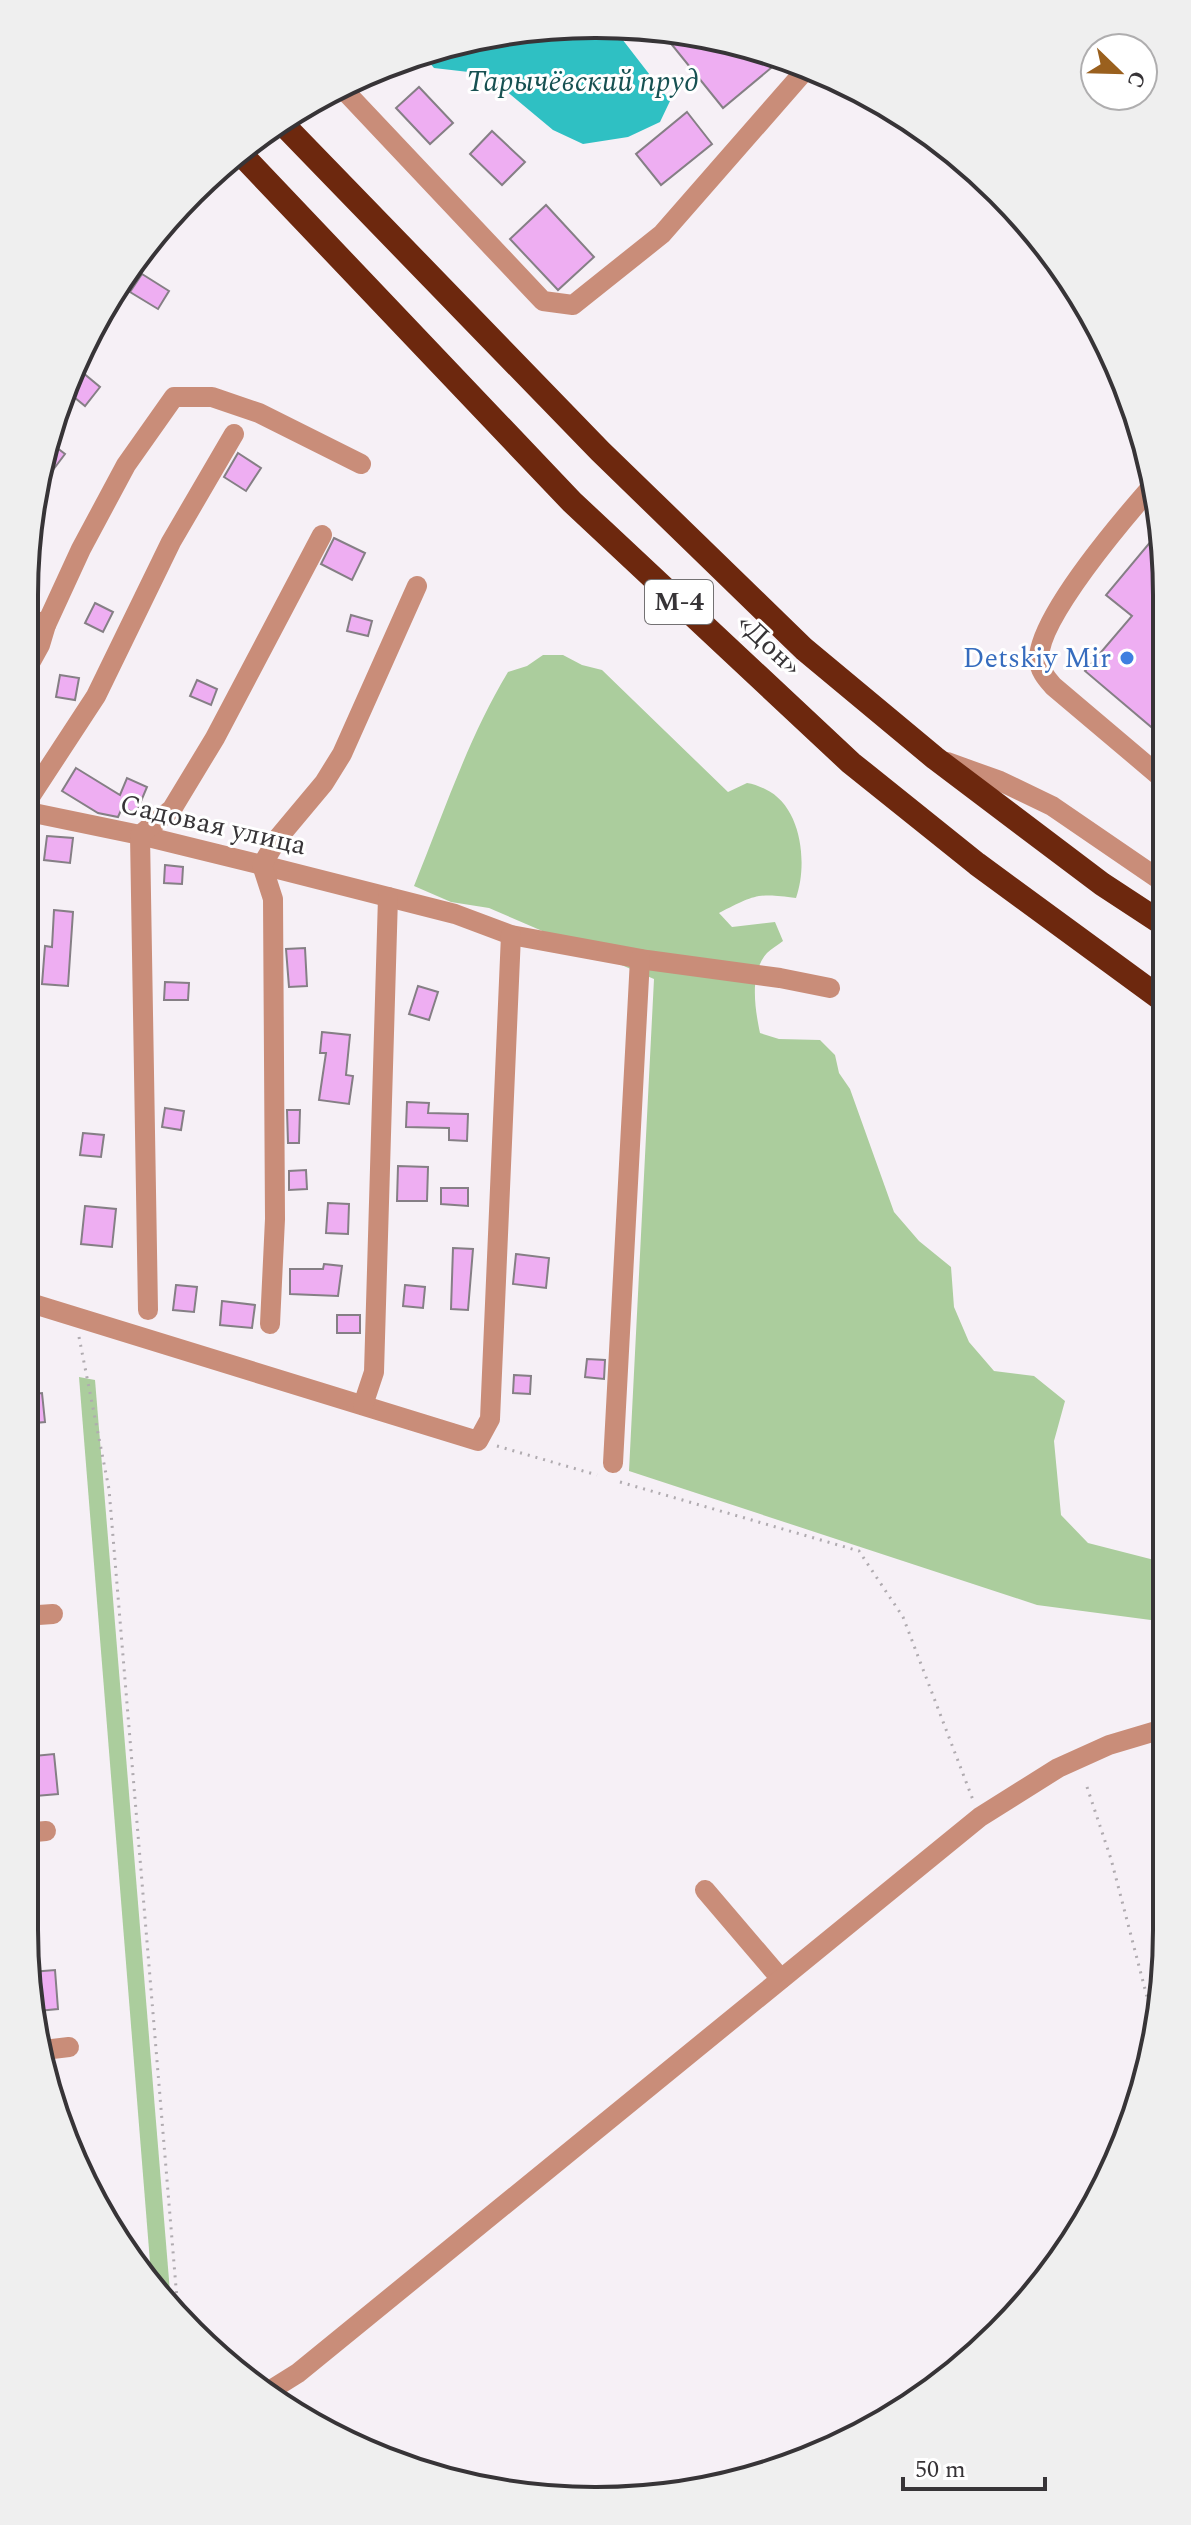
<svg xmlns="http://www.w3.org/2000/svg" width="1191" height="2525" font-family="Spectral,serif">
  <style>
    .green { fill: #abcd9d }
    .water { fill: #2fc0c3 }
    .building { fill: #eeaef2; stroke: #857f85; stroke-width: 2 }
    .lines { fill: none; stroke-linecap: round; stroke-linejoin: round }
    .path { stroke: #b0abb0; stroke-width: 3; stroke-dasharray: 2 6; stroke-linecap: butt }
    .minor { stroke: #c98d79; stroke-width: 20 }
    .highway { stroke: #6d280e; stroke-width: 24 }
    .shop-dot { fill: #3f7fe0; stroke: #fff; stroke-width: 3 }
    .labels { text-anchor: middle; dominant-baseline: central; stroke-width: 6; stroke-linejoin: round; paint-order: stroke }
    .shield { fill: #fff; stroke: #737173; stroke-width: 2 }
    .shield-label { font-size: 26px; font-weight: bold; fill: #373437 }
    .street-label { font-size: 28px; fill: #373437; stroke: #fff }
    .shop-label { font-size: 28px; fill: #366cbe; stroke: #fff; text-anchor: end }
    .water-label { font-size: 30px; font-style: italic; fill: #175152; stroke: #fff }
    .rim { fill: none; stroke: #373437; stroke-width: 4 }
  </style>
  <rect width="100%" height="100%" fill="#f6f0f6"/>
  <g class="green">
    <path d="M543 655H563L582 665 602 670 728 792 747 783C753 784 759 786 765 789 802 806 808 864 796 898 757 892 753 896 719 913L732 927 775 922 783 941C778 945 771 949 767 953 749 973 755 1009 760 1033L779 1039 820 1040 835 1055 839 1073 850 1089 894 1212 919 1241 951 1267 954 1307 969 1342 994 1371 1034 1376 1065 1401 1054 1441 1061 1515 1088 1543 1166 1563V1622L1037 1605 629 1471 654 979 489 908 451 902 414 886C443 815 468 738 508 672L527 666Z"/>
    <path d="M79 1377 95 1380 171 2304 152 2287Z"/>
  </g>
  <path class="water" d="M596 24 612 26 670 101 660 122 628 137 583 144 553 130 486 74 434 68 422 54 484 35Z"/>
  <g class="building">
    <path d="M660 30 707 35 783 58 723 108Z"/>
    <path d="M419 87 453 123 430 144 396 108Z"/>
    <path d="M687 112 712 144 661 185 636 154Z"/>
    <path d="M492 131 525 162 502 185 470 154Z"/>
    <path d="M546 205 594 257 558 290 510 239Z"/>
    <path d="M142 274 169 291 158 309 130 292Z"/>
    <path d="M76 367 100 387 85 406 64 389 67 379Z"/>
    <path d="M48 441 65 454 34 495 35 484Z"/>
    <path d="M238 453 261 468 246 491 224 477Z"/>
    <path d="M1162 528 1163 721V737L1085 671 1132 616 1106 595Z"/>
    <path d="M334 538 365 553 352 580 321 564Z"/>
    <path d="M95 603 113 612 103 632 85 623Z"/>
    <path d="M351 615 372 621 368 636 347 631Z"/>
    <path d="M60 675 79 678 75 700 56 697Z"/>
    <path d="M197 680 217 689 211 705 190 696Z"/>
    <path d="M76 768 120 795 127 778 147 787 136 813 122 808 118 817 98 813 62 791Z"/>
    <path d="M47 836 73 838 70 863 44 860Z"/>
    <path d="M165 865 183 867 182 884 164 883Z"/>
    <path d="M54 910 73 912 68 986 42 984 45 946 52 947Z"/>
    <path d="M305 948 307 986 289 987 286 949Z"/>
    <path d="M165 982 189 983 188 1000H164Z"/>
    <path d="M418 986 438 992 429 1020 409 1014Z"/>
    <path d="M322 1032 350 1035 346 1075 353 1076 349 1104 319 1100 326 1053H320Z"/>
    <path d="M407 1102 429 1103 428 1113 468 1114 467 1141 449 1140V1128L406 1127Z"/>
    <path d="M165 1108 184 1111 181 1130 162 1127Z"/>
    <path d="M287 1110H300L299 1143H288Z"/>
    <path d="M83 1133 104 1135 101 1157 80 1155Z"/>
    <path d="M398 1166 428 1167 427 1201H397Z"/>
    <path d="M306 1170 307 1189 289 1190V1171Z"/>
    <path d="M441 1188H468V1206L441 1204Z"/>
    <path d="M328 1203 349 1204 348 1234 326 1233Z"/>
    <path d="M85 1206 116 1209 112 1247 81 1244Z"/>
    <path d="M453 1248 473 1249 468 1310 451 1309Z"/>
    <path d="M516 1254 549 1258 546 1288 513 1284Z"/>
    <path d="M324 1264 342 1266 338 1296 290 1294V1269H323Z"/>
    <path d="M176 1285 197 1287 194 1312 173 1310Z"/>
    <path d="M405 1285 425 1287 423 1308 403 1306Z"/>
    <path d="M222 1301 255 1305 252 1328 220 1325Z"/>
    <rect x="337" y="1315" width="23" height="18"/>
    <path d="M587 1359 605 1360 604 1379 585 1377Z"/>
    <path d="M514 1375 531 1376 530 1394 513 1393Z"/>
    <path d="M42 1393 45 1422 24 1424V1395Z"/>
    <path d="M54 1754 58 1794 24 1797V1757Z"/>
    <path d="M55 1970 58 2009 38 2011 31 1972Z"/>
  </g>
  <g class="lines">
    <g class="path">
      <path d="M79 1337 109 1489 178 2311"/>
      <path d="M497 1446 597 1475"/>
      <path d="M620 1482 859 1551 903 1617 973 1800"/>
      <path d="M1087 1787 1111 1859 1157 2035"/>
    </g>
    <g class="minor">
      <path d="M341 87 543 301 573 305 662 234 809 66"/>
      <path d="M1153 485C1125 517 1037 619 1039 660 1039 670 1047 679 1053 686L1163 779"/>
      <path d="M24 616 46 625"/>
      <path d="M24 674 40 645 46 625 81 549 126 465 174 397H212L259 413 361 464"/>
      <path d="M947 762 1000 781 1052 806 1163 882"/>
      <path d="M24 806 96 696 171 542 234 434"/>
      <path d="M24 811 140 835 262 865 455 914 511 935 647 960 780 978 830 988"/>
      <path d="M24 1215V959"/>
      <path d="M24 1301 478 1441 490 1419 511 935"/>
      <path d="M148 1310 140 835 172 809 215 738 322 535"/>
      <path d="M270 1324 275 1219 273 899 262 865 278 838 324 783 342 754 417 586"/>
      <path d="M363 1405 374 1372 388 897"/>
      <path d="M613 1463 640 959"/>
      <path d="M24 1616 53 1614"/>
      <path d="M24 1833 46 1831"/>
      <path d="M705 1890 781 1979"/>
      <path d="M44 2050 69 2047"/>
      <path d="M266 2393 298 2373 980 1817 1058 1768 1109 1745 1166 1728"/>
    </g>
    <g class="highway">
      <path d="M279 120 600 451 804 649 935 758 1102 884 1163 924"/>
      <path d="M239 152 572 502 851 763 977 864 1164 1001"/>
    </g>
  </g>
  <circle class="shop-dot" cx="1127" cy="658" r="8"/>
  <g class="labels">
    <rect class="shield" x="645" y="580" width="68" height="44" rx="6"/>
    <g class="shield-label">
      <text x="679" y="602">М-4</text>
    </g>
    <g class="street-label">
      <text transform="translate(769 645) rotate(43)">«Дон»</text>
      <text transform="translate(213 825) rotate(13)">Садовая улица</text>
    </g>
    <g class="shop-label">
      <text x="1111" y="658">Detskiy Mir</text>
    </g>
    <g class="water-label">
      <text x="583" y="82">Тарычёвский пруд</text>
    </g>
  </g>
  <path d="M0 0H1191V2525H0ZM595 38H596A557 557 0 0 1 1153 595V1930A557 557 0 0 1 596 2487H595A557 557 0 0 1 38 1930V595A557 557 0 0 1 595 38Z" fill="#efefef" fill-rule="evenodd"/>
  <path class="rim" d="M595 38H596A557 557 0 0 1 1153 595V1930A557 557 0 0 1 596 2487H595A557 557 0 0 1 38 1930V595A557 557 0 0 1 595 38Z"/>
  <g transform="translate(1119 72) rotate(113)"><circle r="38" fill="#ffffff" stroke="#afaeaf" stroke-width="2"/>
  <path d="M0-6L14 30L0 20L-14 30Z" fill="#9a601e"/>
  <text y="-12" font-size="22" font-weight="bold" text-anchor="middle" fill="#373437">С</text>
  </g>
  <path d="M903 2477v12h142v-12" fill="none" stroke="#373437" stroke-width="4"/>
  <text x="915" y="2477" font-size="24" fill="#373437" stroke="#ffffff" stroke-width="6" paint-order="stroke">50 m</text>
</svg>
